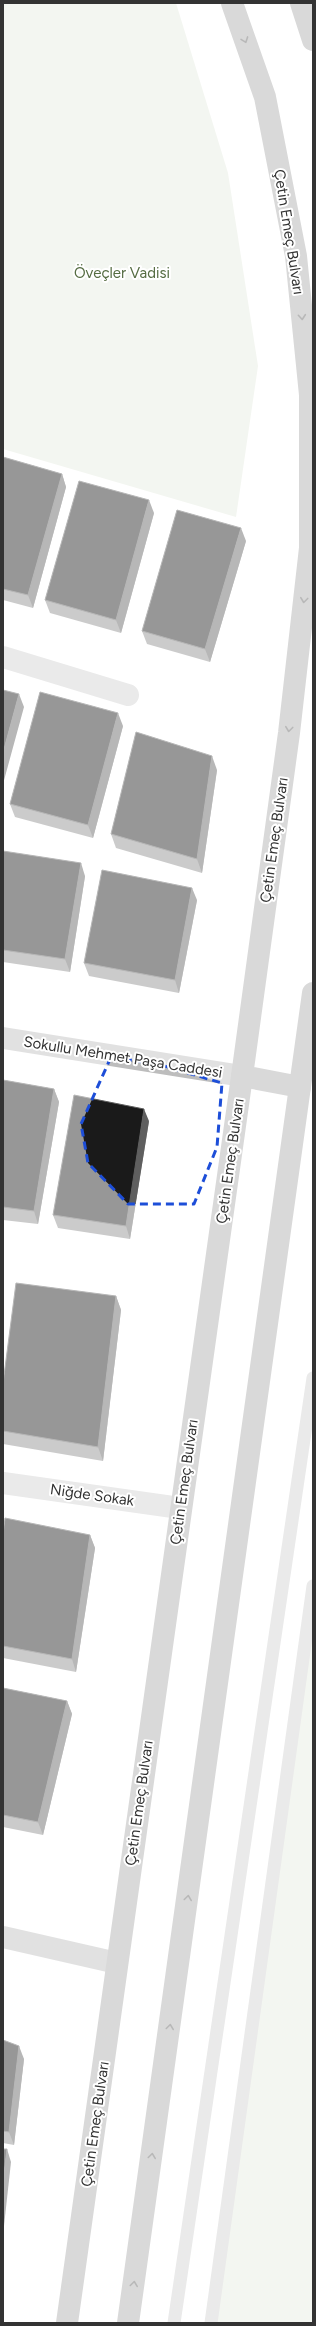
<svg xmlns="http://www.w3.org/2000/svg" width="316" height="2326" font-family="Figtree,sans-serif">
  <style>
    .green { fill: #e5ebdf }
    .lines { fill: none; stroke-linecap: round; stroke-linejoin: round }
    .lane { stroke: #d0d0d0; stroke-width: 13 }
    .street { stroke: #d0d0d0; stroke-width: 22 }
    .secondary { stroke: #bdbdbd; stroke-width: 22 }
    .primary { stroke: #ababab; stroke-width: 22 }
    .wall { fill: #8c8c8c }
    .shaded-wall { fill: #5f5f5f }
    .building { fill: #1a1a1a; stroke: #5f5f5f }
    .oneway { stroke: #636363 }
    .marked { fill: none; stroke: #1d4ed8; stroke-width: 3; stroke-dasharray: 8 5; stroke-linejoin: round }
    .labels { text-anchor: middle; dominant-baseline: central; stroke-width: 4; stroke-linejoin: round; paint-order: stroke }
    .street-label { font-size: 15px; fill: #333; stroke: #fff }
    .park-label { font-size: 15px; fill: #556c42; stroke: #fff }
  </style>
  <rect width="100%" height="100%" fill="#fff"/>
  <g class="green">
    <path d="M3 3H176L228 173 258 366 236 517 3 449Z"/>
    <path d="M313 1587V2323H211Z"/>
  </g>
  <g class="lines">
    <g class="lane">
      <path d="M174 2323 313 1378"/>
      <path d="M211 2323 313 1586"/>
    </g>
    <g class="street">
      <path d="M3 657 128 695"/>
      <path d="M3 1483 180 1508"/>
    </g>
    <g class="secondary">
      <path d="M3 1038 242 1076"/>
      <path d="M3 1937 117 1963"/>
    </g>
    <g class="primary">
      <path d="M301 3 313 40"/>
      <path d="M242 1076 300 1087"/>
      <path d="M67 2323 242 1076 289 733 310 548V395L296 256 265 97 232 3"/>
      <path d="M128 2323 313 993"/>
    </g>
  </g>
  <g class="wall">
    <path d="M3 457 62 474 66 487 33 608 3 600Z"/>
    <path d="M154 513 121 633 50 613 45 600Z"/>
    <path d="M246 541 210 662 147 644 142 631Z"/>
    <path d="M123 726 93 838 15 817 10 804Z"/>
    <path d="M217 770 202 873 116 848 111 834Z"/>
    <path d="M3 851 85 876 70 972 3 962Z"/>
    <path d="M197 900 179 993 89 976 84 963Z"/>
    <path d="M3 1080 54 1089 59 1102 38 1224 3 1220Z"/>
    <path d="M149 1121 130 1239 58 1228 53 1215Z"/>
    <path d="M116 1296 121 1310 103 1461 3 1444V1383Z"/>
    <path d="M3 1534 90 1535 95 1548 76 1672 3 1658Z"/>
    <path d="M3 1688 67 1701 72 1714 43 1835 3 1827Z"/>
    <path d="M3 2040 24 2059 14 2145 3 2143Z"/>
  </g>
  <g class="shaded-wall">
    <path d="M62 474 66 487 33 608 28 595Z"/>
    <path d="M149 500 154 513 121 633 116 620Z"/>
    <path d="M241 528 246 541 210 662 205 649Z"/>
    <path d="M19 694 24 707 3 784V753Z"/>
    <path d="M118 713 123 726 93 838 88 825Z"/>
    <path d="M212 756 217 770 202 873 197 859Z"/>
    <path d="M81 863 85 876 70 972 65 959Z"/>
    <path d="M192 888 197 900 179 993 175 980Z"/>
    <path d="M54 1089 59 1102 38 1224 34 1211Z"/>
    <path d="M144 1109 149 1121 130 1239 126 1226Z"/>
    <path d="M116 1296 121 1310 103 1461 98 1447Z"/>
    <path d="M90 1535 95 1548 76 1672 72 1659Z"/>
    <path d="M67 1701 72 1714 43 1835 38 1822Z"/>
    <path d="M19 2046 24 2059 14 2145 9 2132Z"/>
    <path d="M7 2149 11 2162 3 2235V2183Z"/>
  </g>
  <g class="building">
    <path d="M3 457 62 474 28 595 3 589Z"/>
    <path d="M79 481 149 500 116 620 45 600Z"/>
    <path d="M177 510 241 528 205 649 142 631Z"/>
    <path d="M3 690 19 694 3 753Z"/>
    <path d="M40 692 118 713 88 825 10 804Z"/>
    <path d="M136 732 212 756 197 859 111 834Z"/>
    <path d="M3 851 81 863 65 959 3 950Z"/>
    <path d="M102 870 192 888 175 980 84 963Z"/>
    <path d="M3 1080 54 1089 34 1211 3 1207Z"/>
    <path d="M74 1095 144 1109 126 1226 53 1215Z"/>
    <path d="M16 1283 116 1296 98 1447 3 1431V1383Z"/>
    <path d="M5 1518 90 1535 72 1659 3 1646V1534Z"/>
    <path d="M3 1688 67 1701 38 1822 3 1815Z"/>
    <path d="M3 2040 19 2046 9 2132 3 2131Z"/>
    <path d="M3 2149H7L3 2183Z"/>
  </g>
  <defs><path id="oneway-chevron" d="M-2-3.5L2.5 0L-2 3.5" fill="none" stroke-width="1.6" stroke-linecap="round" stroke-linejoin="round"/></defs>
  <g class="oneway">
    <use href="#oneway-chevron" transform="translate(245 40) rotate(70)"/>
    <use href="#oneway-chevron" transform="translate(302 317) rotate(85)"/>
    <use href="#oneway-chevron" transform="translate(304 600) rotate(97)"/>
    <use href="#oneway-chevron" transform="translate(289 729) rotate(97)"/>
    <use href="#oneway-chevron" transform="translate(188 1898) rotate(-82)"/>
    <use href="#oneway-chevron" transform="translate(170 2027) rotate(-82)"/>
    <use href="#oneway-chevron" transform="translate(152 2156) rotate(-82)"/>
    <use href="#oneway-chevron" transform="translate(134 2284) rotate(-82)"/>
  </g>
  <path d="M0 0H316V2326H0ZM111 1057 161 1065 222 1083 217 1147 194 1204H128L88 1163 81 1124Z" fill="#fff" fill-opacity=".55" fill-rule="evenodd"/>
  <path class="marked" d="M111 1057 161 1065 222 1083 217 1147 194 1204H128L88 1163 81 1124Z"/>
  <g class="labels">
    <g class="street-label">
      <text transform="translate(289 232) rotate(81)">Çetin Emeç Bulvarı</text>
      <text transform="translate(274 840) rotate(-82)">Çetin Emeç Bulvarı</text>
      <text transform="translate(123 1057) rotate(9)">Sokullu Mehmet Paşa Caddesi</text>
      <text transform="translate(230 1161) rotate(-82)">Çetin Emeç Bulvarı</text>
      <text transform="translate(184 1482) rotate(-82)">Çetin Emeç Bulvarı</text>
      <text transform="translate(92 1495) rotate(8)">Niğde Sokak</text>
      <text transform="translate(139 1803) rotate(-82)">Çetin Emeç Bulvarı</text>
      <text transform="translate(95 2124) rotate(-82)">Çetin Emeç Bulvarı</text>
    </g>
    <g class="park-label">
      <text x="122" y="273">Öveçler Vadisi</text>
    </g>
  </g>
  <rect width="316" height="2326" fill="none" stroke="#333333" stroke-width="8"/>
</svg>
